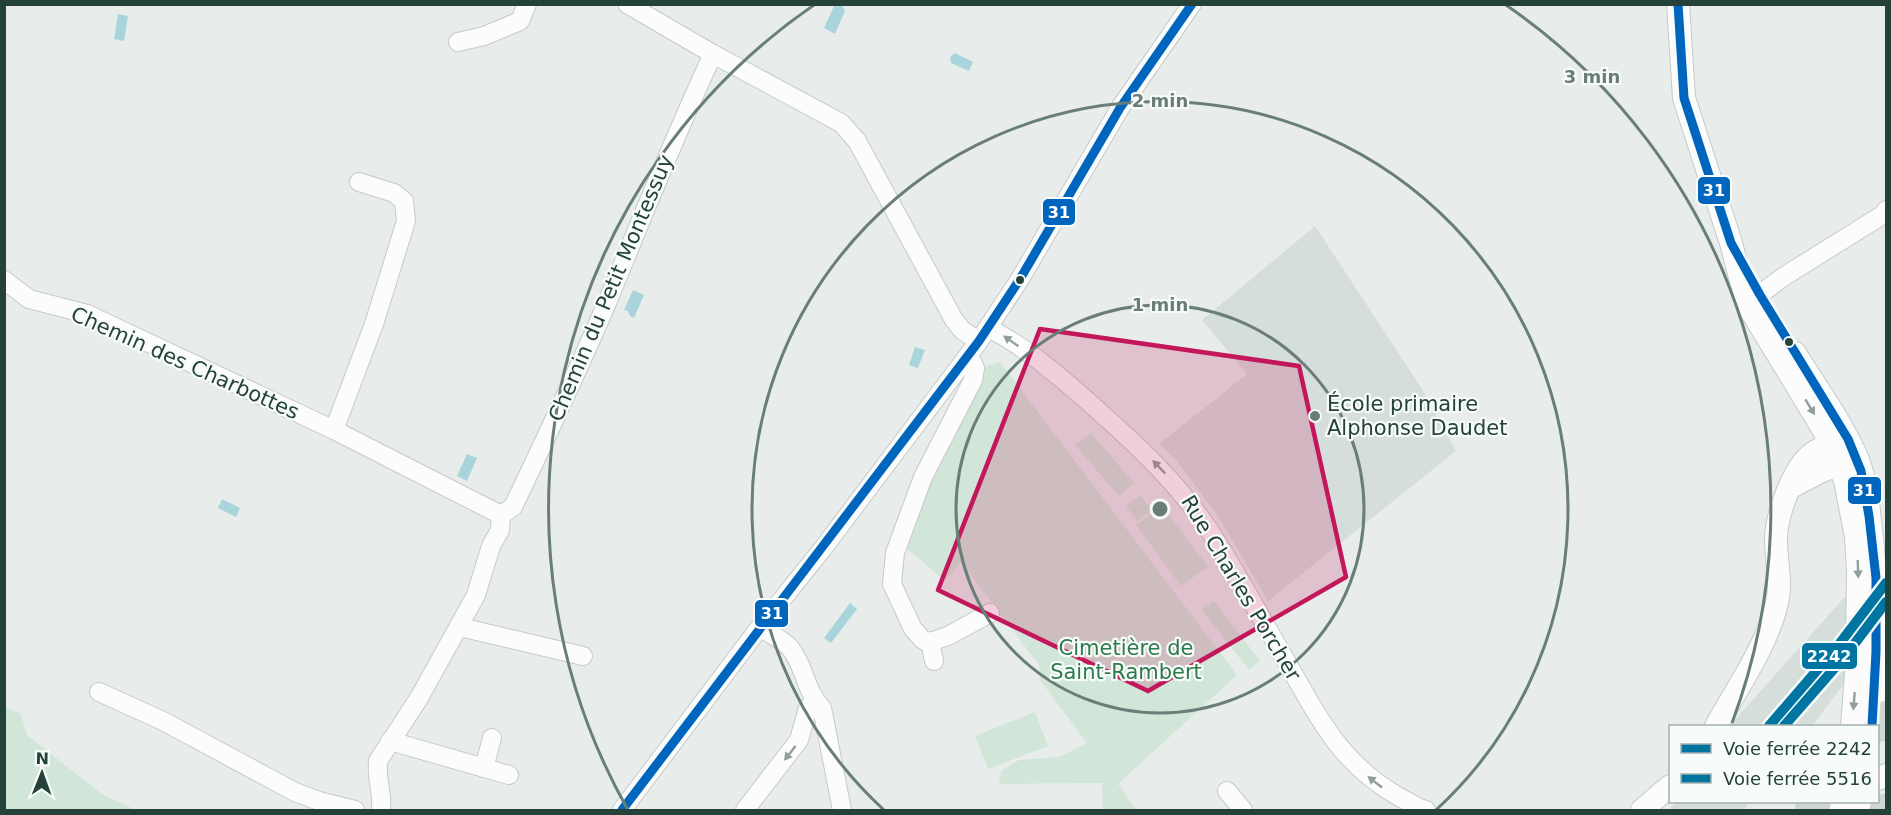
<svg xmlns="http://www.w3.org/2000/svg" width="1891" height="815" font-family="'DejaVu Sans',sans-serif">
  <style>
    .built { fill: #d6dedb }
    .green { fill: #d1e6d8 }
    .water { fill: #a9d4db }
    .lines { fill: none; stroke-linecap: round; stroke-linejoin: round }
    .minor-casing { stroke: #c5cac8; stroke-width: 20 }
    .tertiary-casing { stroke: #c5cac8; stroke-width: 24 }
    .primary-casing { stroke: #c3ccc9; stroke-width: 30 }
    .minor { stroke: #fcfcfc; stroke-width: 18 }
    .tertiary { stroke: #fcfcfc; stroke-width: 22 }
    .primary { stroke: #cfd7d5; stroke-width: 28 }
    .bus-1-casing { stroke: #f7fbf9; stroke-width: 14 }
    .bus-1 { stroke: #0065bd; stroke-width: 9 }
    .rail-1-casing { stroke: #f7fbf9; stroke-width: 15 }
    .rail-2-casing { stroke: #f7fbf9; stroke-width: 15 }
    .rail-1 { stroke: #0075a1; stroke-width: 10 }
    .rail-2 { stroke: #0075a1; stroke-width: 10 }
    .oneway { fill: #909f9b }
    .marked { fill: #c2185b; fill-opacity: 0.2; stroke: #c2185b; stroke-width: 4.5; stroke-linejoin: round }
    .ring { fill: none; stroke: #697e78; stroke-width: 3 }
    .bus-dot { fill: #24423a; stroke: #f7fbf9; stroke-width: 2 }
    .poi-dot { fill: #697e78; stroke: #f7fbf9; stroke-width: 2 }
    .labels { text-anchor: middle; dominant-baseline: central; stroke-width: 4.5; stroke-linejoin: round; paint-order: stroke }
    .street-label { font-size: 21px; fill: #24423a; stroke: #f7fbf9 }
    .poi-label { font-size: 21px; fill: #24423a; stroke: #f7fbf9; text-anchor: start }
    .park-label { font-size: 21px; fill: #2d7a4b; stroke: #f7fbf9 }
    .centre { fill: #697e78; stroke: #f7fbf9; stroke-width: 3 }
    .ring-label { font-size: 18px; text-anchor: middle; font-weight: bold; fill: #697e78; stroke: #f7fbf9; stroke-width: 4.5; stroke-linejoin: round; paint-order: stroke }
    .line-badge { stroke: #f7fbf9; stroke-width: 2 }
    .badge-label { font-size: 16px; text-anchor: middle; font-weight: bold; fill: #fff }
  </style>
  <rect width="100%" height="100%" fill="#e8edeb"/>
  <g class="built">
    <path d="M1315 226 1422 389 1456 451 1268 601 1218 516 1175 459 1159 444 1247 374 1202 320Z"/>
    <path d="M1886 551V628L1812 726H1730L1732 723Z"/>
    <path d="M1676 802H1751L1743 810H1669Z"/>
  </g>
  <g class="green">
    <path d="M1000 362 1237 675 1118 784 1137 810H1103L1102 783 999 784 1001 771 1019 760 1059 757 1087 743 1040 680 1039 665 961 562 945 581 905 547 939 454 986 366Z"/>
    <path d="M1091 433 1134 483 1119 496 1075 445Z"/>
    <path d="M1140 495 1152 510 1137 521 1126 506Z"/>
    <path d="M1162 506 1208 567 1181 586 1136 525Z"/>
    <path d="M1214 601 1260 661 1249 670 1202 610Z"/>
    <path d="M5 707 21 714 27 735 36 742 103 795 136 810H5Z"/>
    <path d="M1035 712 1048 746 988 769 975 736Z"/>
  </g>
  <g class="water">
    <path d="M838 5H842L845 11 835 34 824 28 834 6Z"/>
    <path d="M118 14 128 16 124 41 114 39Z"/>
    <path d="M955 53 973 62 969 71 951 63 950 57Z"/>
    <path d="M633 290 644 295 634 318 630 316 628 311 624 310Z"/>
    <path d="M915 347 925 350 918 368 909 365Z"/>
    <path d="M467 454 477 458 467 481 457 476Z"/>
    <path d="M222 499 240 508 236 517 218 508Z"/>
    <path d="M850 603 857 609 831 643 824 638Z"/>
  </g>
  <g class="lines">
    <defs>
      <g id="minor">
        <path d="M627 4 713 54 841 123 857 141 954 320 963 331 979 341"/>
        <path d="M458 42 484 36 520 21 527 4"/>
        <path d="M4 280 29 299 87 314 334 430 501 515"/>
        <path d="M1747 304 1783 277 1884 214 1886 210"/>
        <path d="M988 328C1023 345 1054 372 1084 398 1134 442 1183 486 1218 544 1243 584 1265 625 1289 666 1321 722 1342 765 1401 798 1409 802 1417 808 1426 810"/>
        <path d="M969 356 975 368 973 380 923 477 895 553 892 584 913 629 923 640 930 642 948 636 990 613"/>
        <path d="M334 430 374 324 406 221 404 201 394 193 359 182"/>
        <path d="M501 515 513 507C545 440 577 373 606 305 641 221 674 137 713 54"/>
        <path d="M460 627 583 656"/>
        <path d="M760 627C769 634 784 640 791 649 805 667 806 693 822 708L842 810"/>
        <path d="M930 642 934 661"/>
        <path d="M99 692 163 721 295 792 319 801 355 810"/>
        <path d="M390 741 509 775"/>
        <path d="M484 768 492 738"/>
        <path d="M1227 791 1243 810"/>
        <path d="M381 810C383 794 376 778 378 761L419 698 476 595 491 546 500 530 501 515"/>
        <path d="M622 810 760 627 824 547 979 341 1020 279 1120 108 1192 4"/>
        <path d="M745 810 799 740 808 708 814 701"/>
      </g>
      <g id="tertiary">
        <path d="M1678 4 1684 98 1731 243 1747 304 1832 444 1845 481 1856 537 1858 569 1857 661 1852 726"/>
        <path d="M1795 353C1815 386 1840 419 1856 455 1865 475 1868 499 1870 521 1879 590 1877 658 1872 726"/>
        <path d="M1791 487 1822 471 1852 459"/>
        <path d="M1716 726C1737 688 1767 646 1777 603 1782 582 1776 561 1776 540 1776 516 1793 467 1813 453 1822 446 1836 443 1847 439"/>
        <path d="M1878 779 1886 775"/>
        <path d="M1642 810 1670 786"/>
        <path d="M1839 810 1841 802"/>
        <path d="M1858 810 1860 802"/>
      </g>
      <g id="primary">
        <path d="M1878 727 1886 715"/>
        <path d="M1810 810 1817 802"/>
        <path d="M1886 810V809"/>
      </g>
    </defs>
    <use href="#minor" class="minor-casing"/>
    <use href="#tertiary" class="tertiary-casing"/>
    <use href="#primary" class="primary-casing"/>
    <use href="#minor" class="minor"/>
    <use href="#tertiary" class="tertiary"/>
    <use href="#primary" class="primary"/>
    <defs>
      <g id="bus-1">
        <path d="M1678 4 1684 98 1731 243 1760 295 1848 439 1861 471 1869 516 1876 578V652L1872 726"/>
        <path d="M622 810 979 341 1020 279 1120 108 1192 4"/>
      </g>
    </defs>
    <use href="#bus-1" class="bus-1-casing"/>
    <use href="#bus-1" class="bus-1"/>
    <defs>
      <path id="rail-1" d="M1769 726 1837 647 1886 583"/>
      <path id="rail-2" d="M1784 726 1846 655 1886 602"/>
    </defs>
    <use href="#rail-1" class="rail-1-casing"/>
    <use href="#rail-2" class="rail-2-casing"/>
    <use href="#rail-1" class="rail-1"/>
    <use href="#rail-2" class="rail-2"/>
  </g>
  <defs><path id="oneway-solid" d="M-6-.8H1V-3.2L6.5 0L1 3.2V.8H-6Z" transform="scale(1.5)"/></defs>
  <g class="oneway">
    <use href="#oneway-solid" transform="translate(1011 341) rotate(-145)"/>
    <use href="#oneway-solid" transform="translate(1810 407) rotate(59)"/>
    <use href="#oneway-solid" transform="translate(1159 467) rotate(-134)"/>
    <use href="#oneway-solid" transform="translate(1858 569) rotate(88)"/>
    <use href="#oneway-solid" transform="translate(1854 701) rotate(95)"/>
    <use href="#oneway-solid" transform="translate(790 753) rotate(128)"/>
    <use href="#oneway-solid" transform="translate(1375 782) rotate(-142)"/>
  </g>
  <path class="marked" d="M1040 329 1299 366 1346 577 1148 691 938 590Z"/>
  <g class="ring">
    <circle cx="1160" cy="509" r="204"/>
    <path d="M884 810A408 408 0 1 1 1436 810"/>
    <path d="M628 810A611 611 0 0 1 814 5M1506 5A611 611 0 0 1 1732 723"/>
  </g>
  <g class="bus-dot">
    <circle cx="1020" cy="280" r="5"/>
    <circle cx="1789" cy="342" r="5"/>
  </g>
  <circle class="poi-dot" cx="1315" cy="416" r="6"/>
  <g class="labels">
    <g class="street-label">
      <text transform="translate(611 288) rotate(-67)">Chemin du Petit Montessuy</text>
      <text transform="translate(185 363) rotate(24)">Chemin des Charbottes</text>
      <text transform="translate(1241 588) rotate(59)">Rue Charles Porcher</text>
    </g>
    <g class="poi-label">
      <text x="1327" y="404">École primaire<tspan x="1327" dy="24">Alphonse Daudet</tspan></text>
    </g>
    <g class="park-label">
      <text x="1126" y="648">Cimetière de<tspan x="1126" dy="24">Saint-Rambert</tspan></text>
    </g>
  </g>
  <circle cx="1160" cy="509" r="9" class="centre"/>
  <g class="ring-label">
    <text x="1592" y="83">3 min</text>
    <text x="1160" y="107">2 min</text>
    <text x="1160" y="311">1 min</text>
  </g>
  <g class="line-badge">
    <rect x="1697" y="176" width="34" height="29" rx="6" fill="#0065bd"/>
    <rect x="1042" y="198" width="34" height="28" rx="6" fill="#0065bd"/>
    <rect x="1847" y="476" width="35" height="29" rx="6" fill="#0065bd"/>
    <rect x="754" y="599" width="35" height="29" rx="6" fill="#0065bd"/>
    <rect x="1801" y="642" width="57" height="28" rx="6" fill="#0075a1"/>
  </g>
  <g class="badge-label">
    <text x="1714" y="196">31</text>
    <text x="1059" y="218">31</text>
    <text x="1864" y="496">31</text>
    <text x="772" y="619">31</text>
    <text x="1829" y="662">2242</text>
  </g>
  <rect width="1891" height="815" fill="none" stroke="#24423a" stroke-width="12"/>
  <rect x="1669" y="725" width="210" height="78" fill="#f7fbf9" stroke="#a3b1ad" stroke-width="1.5"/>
  <rect x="1681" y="744" width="30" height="9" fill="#0075a1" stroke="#a3b1ad" stroke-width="1.5"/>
  <text x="1723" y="755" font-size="18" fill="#24423a">Voie ferrée 2242</text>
  <rect x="1681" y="774" width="30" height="9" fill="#0075a1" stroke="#a3b1ad" stroke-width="1.5"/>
  <text x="1723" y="785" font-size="18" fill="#24423a">Voie ferrée 5516</text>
  <g transform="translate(42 773) rotate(1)" stroke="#f7fbf9" stroke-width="4.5" paint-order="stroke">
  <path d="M0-4.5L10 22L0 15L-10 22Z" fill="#24423a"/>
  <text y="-9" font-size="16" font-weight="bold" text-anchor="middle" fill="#24423a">N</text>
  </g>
</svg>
